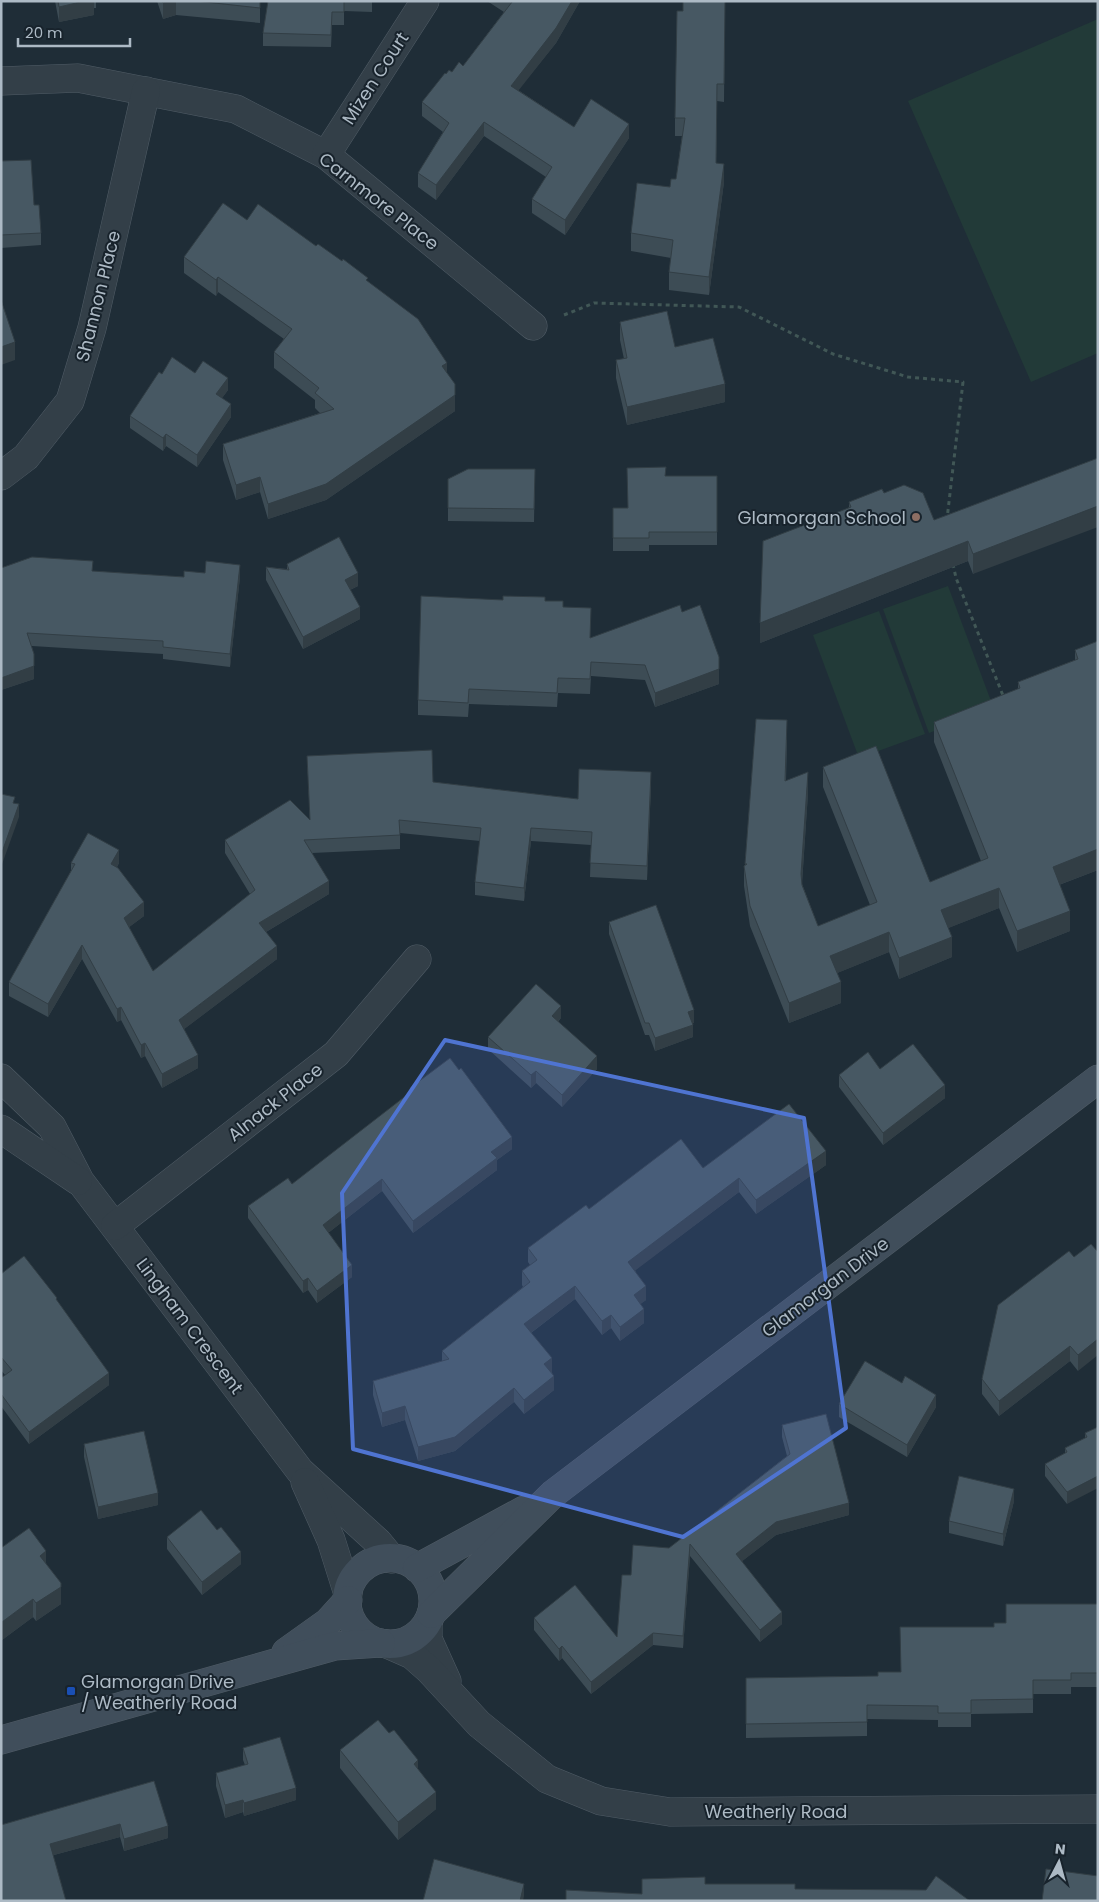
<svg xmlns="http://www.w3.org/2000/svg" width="1099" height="1902" font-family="Poppins,sans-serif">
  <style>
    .green { fill: #223a38 }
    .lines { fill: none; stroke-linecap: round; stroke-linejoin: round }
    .street-casing { stroke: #505c66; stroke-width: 29 }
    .secondary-casing { stroke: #505c66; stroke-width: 29 }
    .path { stroke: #415756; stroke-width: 3; stroke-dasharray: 4 4; stroke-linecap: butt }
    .street { stroke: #333f48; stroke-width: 28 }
    .secondary { stroke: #404e5b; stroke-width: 28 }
    .wall { fill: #3d4c55 }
    .shaded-wall { fill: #323e45 }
    .building { fill: #475863; stroke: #323e45 }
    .marked { fill: #4f74d1; fill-opacity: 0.2; stroke: #4f74d1; stroke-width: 4; stroke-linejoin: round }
    .education-dot { fill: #8d6e63; stroke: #18232c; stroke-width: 2 }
    .transit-dot { fill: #1a4fb4; stroke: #18232c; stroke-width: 2 }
    .labels { text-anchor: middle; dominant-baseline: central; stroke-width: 4; stroke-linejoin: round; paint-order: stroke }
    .street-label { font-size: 18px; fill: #adbac5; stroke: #18232c }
    .poi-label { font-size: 18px; fill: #adbac5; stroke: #18232c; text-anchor: end }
  </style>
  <rect width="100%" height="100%" fill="#1f2d37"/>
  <g class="green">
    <path d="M1098 19V353L1031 382 908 101Z"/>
    <path d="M948 586 994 709 929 733 883 609Z"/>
    <path d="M879 611 925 734 859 758 813 635Z"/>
  </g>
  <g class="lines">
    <defs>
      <g id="street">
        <path d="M1 81 78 78 236 109 326 155 533 326"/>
        <path d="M326 155 425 1"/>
        <path d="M1 476 26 457 70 401 92 328 146 91"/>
        <path d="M1 1078 52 1127 80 1181 300 1471 378 1542 392 1559"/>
        <path d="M1 1129 78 1181"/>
        <path d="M115 1226 336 1054 417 959"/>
        <path d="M305 1482 331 1540 348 1594"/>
        <path d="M428 1622V1639L447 1681"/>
        <path d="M387 1644 412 1655 429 1670 479 1724 547 1779 601 1801 670 1812 1098 1809"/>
      </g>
      <g id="secondary">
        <circle cx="390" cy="1601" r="43"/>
        <path d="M417 1568 524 1510"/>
        <path d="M431 1614 553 1494 1098 1079"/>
        <path d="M286 1652 328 1622 348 1600"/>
        <path d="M1 1740 335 1646 381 1643"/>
      </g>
    </defs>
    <use href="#street" class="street-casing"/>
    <use href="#secondary" class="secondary-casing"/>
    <g class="path">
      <path d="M564 315 594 303 739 307 833 354 908 377 963 382 947 519"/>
      <path d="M953 564 956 578 1004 698"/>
    </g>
    <use href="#street" class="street"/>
    <use href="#secondary" class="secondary"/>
  </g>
  <g class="wall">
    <path d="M55 1H96V8H94V15L59 22Z"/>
    <path d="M157 1H260V23L176 15 163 19Z"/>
    <path d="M268 1H372V12L344 11V25H332L331 47 263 46V33Z"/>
    <path d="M487 1H580L556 43 518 90 574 127 629 138 565 235 532 213V199L546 177 484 136 436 200 418 187V173L443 132 422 116V102L446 74 463 66 504 12Z"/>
    <path d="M725 1 724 102 717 101 716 163 724 182 709 295 669 290V272L671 258 631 251V233L676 179 682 136H675V118L683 11Z"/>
    <path d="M1 161 34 205 41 233V245L1 248Z"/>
    <path d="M247 220 316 246 368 282 447 373 455 411 326 500 268 519 260 492 236 500 223 460V444L320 413 315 408V400L274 368V352L284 339 218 292 216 296 184 273V257Z"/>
    <path d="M620 322 675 347 725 402 627 425 616 378V360L624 359 620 340Z"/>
    <path d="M195 373 228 390 222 398 231 417 197 467 166 446 163 451 130 428V416L162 374Z"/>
    <path d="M1098 458 973 574 968 561 760 643 849 507V502L884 493 934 520Z"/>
    <path d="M535 469 534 522 448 521V479Z"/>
    <path d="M666 476H717V545H649V551H613V508H627Z"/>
    <path d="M287 564 358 586 350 590 360 619 303 649 266 580V567L287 569Z"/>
    <path d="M1 568 93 571 184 577H240L230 667 163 659V654L32 646 34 679 1 690Z"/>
    <path d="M503 600 545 601 563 607 591 638 682 612 719 684 655 707 645 680 591 676 590 694 558 693 557 707 469 704 468 717 418 715V700Z"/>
    <path d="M1098 641V870L1059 885 1070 931 1017 952 999 908 948 928 952 957 899 979 889 952 837 973 841 1003 789 1023 750 926 744 886V866L745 865 756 719 787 740 786 781 808 793 802 884 818 926 870 905 823 787V767L930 882 981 861 934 742V722L1018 689V682L1075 660V650Z"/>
    <path d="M307 756 433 782 578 799 651 786 647 880 590 877 591 845 531 841 524 901 475 895V882L480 841 400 833V849L312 853 329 894 266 932 277 959 184 1029 198 1068 162 1088 145 1056 141 1058 121 1020 117 1022 82 959 48 1017 9 996V982L71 871V863H119L117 867 144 916 129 927 153 971 250 894 225 853V840L310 819Z"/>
    <path d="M609 922 694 1023H692L693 1037 655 1051 649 1035H645L609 934Z"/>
    <path d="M561 1018 558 1022 597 1069 562 1107 536 1083 531 1088 488 1049V1037Z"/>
    <path d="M880 1069 945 1098 883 1145 839 1087V1075Z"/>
    <path d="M410 1088 512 1149 497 1160V1170L413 1233 382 1191 328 1233 352 1277 317 1303 308 1290 303 1293 248 1218V1206L292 1184 410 1093Z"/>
    <path d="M826 1165 756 1214 739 1192 635 1270 646 1300 640 1304 644 1323 620 1341 611 1328 602 1335 575 1299 531 1333 552 1372 554 1390 524 1414 514 1402 455 1451 418 1461 405 1420 382 1427 373 1395V1381L442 1361V1351L523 1287 522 1285V1271L530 1265 528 1262V1248L589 1209 703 1168Z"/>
    <path d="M1098 1252 1078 1371 1070 1361 999 1416 982 1394V1379L1074 1257Z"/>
    <path d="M1 1274 57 1302 109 1385 29 1444 1 1406V1378L5 1375 1 1370Z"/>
    <path d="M902 1383 936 1407 907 1457 839 1417V1404Z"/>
    <path d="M782 1425 849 1515 776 1535 742 1561 782 1624 760 1642 690 1556 683 1648 653 1645 591 1694 562 1658 559 1661 534 1630V1618L617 1637 631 1575 669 1548 787 1456 782 1437Z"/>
    <path d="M1098 1427 1067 1504 1045 1476V1464L1065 1453V1448L1085 1438V1433Z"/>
    <path d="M84 1444 158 1505 98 1519 84 1457Z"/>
    <path d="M1014 1501 1003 1546 949 1533V1521Z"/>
    <path d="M167 1537 241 1564 202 1595 167 1549Z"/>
    <path d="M1 1548 46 1563 61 1604 36 1621 33 1617 2 1640 1 1639Z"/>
    <path d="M1098 1604V1687H1071V1694H1033V1713L971 1714V1727H938V1720L867 1719V1736L746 1738V1678L878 1676 901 1672 994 1627 1006 1623Z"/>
    <path d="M243 1748 296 1800 244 1816 243 1812 225 1818 216 1786V1773L245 1765 243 1760Z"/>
    <path d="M340 1750 418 1770 436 1809 398 1840 340 1768Z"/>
    <path d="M154 1781 168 1838 124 1851 120 1837 54 1855 1 1825Z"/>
  </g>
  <g class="shaded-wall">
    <path d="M85 1H94V15L59 22V7Z"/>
    <path d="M170 1H176V15L163 19V3Z"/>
    <path d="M572 1H580L556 43 511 100V86Z"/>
    <path d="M484 122V136L436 200V185Z"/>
    <path d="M629 124V138L565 235V220Z"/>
    <path d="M724 164V182L709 295V277Z"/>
    <path d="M218 277V292L216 296V280Z"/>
    <path d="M15 342V360L1 365V347Z"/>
    <path d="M447 363V378L442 366Z"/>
    <path d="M228 378V390L216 406V394Z"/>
    <path d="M725 384V402L627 425V407Z"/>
    <path d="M455 395V411L326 500 268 519V504Z"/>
    <path d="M231 404V417L197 467V455Z"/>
    <path d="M166 434V446L163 451V438Z"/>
    <path d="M260 477V492L236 500V485Z"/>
    <path d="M1098 506V527L973 574V554Z"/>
    <path d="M968 541V561L760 643V623Z"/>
    <path d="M240 565V577L230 667V654Z"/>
    <path d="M358 573V586L345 592V580Z"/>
    <path d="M360 607V619L303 649V637Z"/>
    <path d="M34 666V679L1 690V678Z"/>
    <path d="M719 669V684L655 707V693Z"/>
    <path d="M651 772V786L647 880V866Z"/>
    <path d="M808 772V793L801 895V874Z"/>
    <path d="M19 804V817L1 867V855Z"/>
    <path d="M531 828V841L524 901V888Z"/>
    <path d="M1098 849V870L1053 887V867Z"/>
    <path d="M119 850V863L111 878V864Z"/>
    <path d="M329 881V894L259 936V923Z"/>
    <path d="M999 888V908L941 931V910Z"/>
    <path d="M144 902V916L124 931V918Z"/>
    <path d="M1070 911V931L1017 952V931Z"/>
    <path d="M889 932V952L830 976V956Z"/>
    <path d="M952 937V957L899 979V958Z"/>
    <path d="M82 945V959L48 1017V1004Z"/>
    <path d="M277 946V959L179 1033V1020Z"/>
    <path d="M841 982V1003L789 1023V1003Z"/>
    <path d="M561 1006V1018L552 1028V1016Z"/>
    <path d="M121 1007V1020L117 1022V1009Z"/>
    <path d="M694 1010V1023L688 1025V1012Z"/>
    <path d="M693 1025V1037L655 1051V1038Z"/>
    <path d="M145 1043V1056L141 1058V1045Z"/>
    <path d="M198 1055V1068L162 1088V1074Z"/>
    <path d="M597 1056V1069L562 1107V1095Z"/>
    <path d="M536 1071V1083L531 1088V1075Z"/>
    <path d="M945 1085V1098L883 1145V1133Z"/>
    <path d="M512 1137V1149L497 1160V1170L413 1233V1221L491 1152Z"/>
    <path d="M826 1151V1165L756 1214V1200Z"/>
    <path d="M739 1178V1192L628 1276V1262Z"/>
    <path d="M382 1179V1191L323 1237V1225Z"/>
    <path d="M352 1265V1277L317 1303V1291Z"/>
    <path d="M308 1278V1290L303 1293V1281Z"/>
    <path d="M575 1286V1299L524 1338V1324Z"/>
    <path d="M646 1286V1300L634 1309V1295Z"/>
    <path d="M644 1309V1323L620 1341V1327Z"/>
    <path d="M611 1315V1328L602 1335V1321Z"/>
    <path d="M1098 1339V1355L1078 1371V1355Z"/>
    <path d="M1070 1346V1361L999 1416V1401Z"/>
    <path d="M552 1358V1372L544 1378V1364Z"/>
    <path d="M109 1373V1385L29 1444V1432Z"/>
    <path d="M554 1376V1390L524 1414V1400Z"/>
    <path d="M514 1388V1402L455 1451 418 1461V1447Z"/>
    <path d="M936 1395V1407L907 1457V1445Z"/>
    <path d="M405 1406V1420L382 1427V1413Z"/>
    <path d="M1098 1476V1488L1067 1504V1492Z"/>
    <path d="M1014 1489V1501L1003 1546V1534Z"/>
    <path d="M158 1493V1505L98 1519V1507Z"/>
    <path d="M849 1503V1515L776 1535 736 1566V1554L776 1522Z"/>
    <path d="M690 1544V1556L683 1648V1636Z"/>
    <path d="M46 1551V1569L40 1556Z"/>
    <path d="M241 1552V1564L202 1595V1582Z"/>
    <path d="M61 1583V1604L36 1621V1603Z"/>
    <path d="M33 1599V1617L2 1640V1622Z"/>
    <path d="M782 1612V1624L760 1642V1630Z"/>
    <path d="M653 1633V1645L591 1694V1682Z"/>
    <path d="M562 1646V1658L559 1661V1649Z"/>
    <path d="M418 1760V1778L414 1764Z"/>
    <path d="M296 1788V1800L244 1816V1803Z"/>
    <path d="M436 1792V1809L398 1840V1822Z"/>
    <path d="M243 1800V1812L225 1818V1805Z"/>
    <path d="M120 1824V1837L50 1856V1844Z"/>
    <path d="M168 1826V1838L124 1851V1839Z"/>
    <path d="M524 1884V1896L523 1901H520Z"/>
  </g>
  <g class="building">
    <path d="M58 1H85L59 7Z"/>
    <path d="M162 1H170L163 3Z"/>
    <path d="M196 1H260V8Z"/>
    <path d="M268 1H344V12H332L331 35 263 33Z"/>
    <path d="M511 1H572L556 28 511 86 574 127 591 99 629 124 565 220 532 199 552 167 484 122 436 185 418 173 449 123 422 102 445 73 446 74 449 70 452 72 459 62 463 66 512 2Z"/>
    <path d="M683 1H725L724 84H717L716 163 724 164 709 277 669 272 673 240 631 233 637 183 670 187 671 179H676L685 118H675L677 11H683Z"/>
    <path d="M31 160 34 205H39L41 233 1 235V161Z"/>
    <path d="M223 203 247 220 258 204 316 246 318 244 342 261 343 259 368 278 366 280 418 319 447 363 442 366 455 384V395L326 484 268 504 260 477 236 485 223 444 334 409 315 393 319 388 274 352 292 329 218 277 216 280 184 257Z"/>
    <path d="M1 300 15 342 1 347Z"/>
    <path d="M667 311 675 347 713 338 725 384 627 407 616 360 627 358 620 322Z"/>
    <path d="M172 357 195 373 203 361 228 378 216 394 231 404 197 455 166 434 163 438 130 416 159 372 162 374Z"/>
    <path d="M1098 458V506L973 554 968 541 760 623 763 541 851 507 849 502 882 489 884 493 904 485 923 493 934 520Z"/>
    <path d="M666 467 665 476H717V532H649V538H613V508H628L627 468Z"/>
    <path d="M468 469H535L534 509 448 508V479Z"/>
    <path d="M339 537 358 573 345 580 360 607 303 637 266 567 289 570 287 564Z"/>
    <path d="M32 557 93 561 92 571 184 577V571L205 573 206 561 240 565 230 654 163 647V641L27 633 34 654V666L1 678V568Z"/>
    <path d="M421 596 503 600V596L545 597V601H563V607L591 608 590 638 680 605 682 612 700 605 719 657V669L655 693 645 665 591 662 590 679 558 678 557 693 469 689 468 703 418 700Z"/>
    <path d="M1098 641V849L1053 867 1070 911 1017 931 999 888 941 910 952 937 899 958 889 932 830 956 841 982 789 1003 750 906 744 866 747 864H745L756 719 787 720 785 781 808 772 801 874 802 885 818 926 877 902 823 767 876 746 930 882 988 858 934 722 1020 688 1018 682 1078 659 1075 650Z"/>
    <path d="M432 750 433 782 578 799 579 769 651 772 647 866 590 863 592 832 531 828 524 888 475 882 481 828 399 820 400 835 304 840 329 881 259 923 277 946 179 1020 198 1055 162 1074 145 1043 141 1045 121 1007 117 1009 82 945 48 1004 9 982 75 864 71 863 88 833 119 850 111 864 118 868 144 902 124 918 153 971 255 890 225 840 290 800 310 820 307 756Z"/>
    <path d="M1 794 15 797 13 803 19 804 1 855Z"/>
    <path d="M656 905 694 1010 688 1012 693 1025 655 1038 649 1023H645L609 922Z"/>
    <path d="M536 984 561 1006 552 1016 597 1056 562 1095 536 1071 531 1075 488 1037Z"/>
    <path d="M913 1044 945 1085 883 1133 839 1075 868 1052 880 1069Z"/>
    <path d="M450 1058 459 1070 461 1068 512 1137 491 1152 497 1158 413 1221 382 1179 323 1225 352 1265 317 1291 308 1278 303 1281 248 1206 288 1178 292 1184 412 1091 410 1088Z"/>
    <path d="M789 1104 826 1151 756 1200 739 1178 628 1262 646 1286 634 1295 644 1309 620 1327 611 1315 602 1321 575 1286 524 1324 552 1358 544 1364 554 1376 524 1400 514 1388 455 1437 418 1447 405 1406 382 1413 373 1381 449 1359 442 1351 530 1282 522 1271 537 1260 528 1248 586 1205 589 1209 681 1139 703 1168Z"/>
    <path d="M1091 1244 1098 1252V1339L1078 1355 1070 1346 999 1401 982 1379 998 1305 1069 1251 1074 1257Z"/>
    <path d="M24 1256 57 1298 56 1299 109 1373 29 1432 1 1394V1378L12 1370 1 1357V1274Z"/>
    <path d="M865 1361 902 1383 905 1376 936 1395 907 1445 839 1404Z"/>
    <path d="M826 1414 849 1503 776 1522 736 1554 782 1612 760 1630 690 1544 683 1636 653 1633 591 1682 562 1646 559 1649 534 1618 575 1585 617 1637 622 1575H631L633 1545 669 1548 790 1454 782 1425Z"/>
    <path d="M1098 1427V1476L1067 1492 1045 1464 1067 1452 1065 1448 1087 1437 1085 1433Z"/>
    <path d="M144 1431 158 1493 98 1507 84 1444Z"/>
    <path d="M959 1476 1014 1489 1003 1534 949 1521Z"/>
    <path d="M201 1510 217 1530 221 1527 241 1552 202 1582 167 1537Z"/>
    <path d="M29 1528 46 1551 40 1556 61 1583V1587L36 1603 33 1599 2 1622 1 1621V1548Z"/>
    <path d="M1006 1604H1098V1673H1071V1680H1033V1699L971 1700V1713H938V1706L867 1705V1722L746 1724V1678L878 1676V1672H901L900 1627H994V1623H1006Z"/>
    <path d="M378 1720 389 1733 394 1730 418 1760 414 1764 436 1792 398 1822 340 1750Z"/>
    <path d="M280 1737 296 1788 244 1803 243 1800 225 1805 216 1773 248 1764 243 1748Z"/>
    <path d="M154 1781 168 1826 124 1839 120 1824 50 1844 66 1901H1V1825Z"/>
    <path d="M434 1859 524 1884 520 1901H423Z"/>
    <path d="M1046 1869 1098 1876V1901H1042Z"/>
    <path d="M936 1876 970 1901H566V1890L642 1894V1879L705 1877V1884H795V1889L926 1890Z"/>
  </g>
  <path class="marked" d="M445 1040 804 1118 846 1428 683 1537 353 1449 342 1193Z"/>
  <circle class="education-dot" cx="916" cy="517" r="5"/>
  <rect class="transit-dot" x="66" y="1686" width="10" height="10" rx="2.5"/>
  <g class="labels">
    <g class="street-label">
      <text transform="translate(375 78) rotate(-57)">Mizen Court</text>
      <text transform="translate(379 201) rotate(38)">Carnmore Place</text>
      <text transform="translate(98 296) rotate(-76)">Shannon Place</text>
      <text transform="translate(275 1102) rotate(-38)">Alnack Place</text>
      <text transform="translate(825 1287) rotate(-37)">Glamorgan Drive</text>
      <text transform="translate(190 1326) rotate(53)">Lingham Crescent</text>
      <text x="776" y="1811">Weatherly Road</text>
    </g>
    <g class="poi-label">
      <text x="906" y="517">Glamorgan School</text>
      <text x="81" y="1681" text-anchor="start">Glamorgan Drive<tspan x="81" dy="21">/ Weatherly Road</tspan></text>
    </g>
  </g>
  <rect width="1099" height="1902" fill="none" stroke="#adbac5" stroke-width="5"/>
  <g transform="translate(1059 1862) rotate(6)" stroke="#18232c" stroke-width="4" paint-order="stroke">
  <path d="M0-4L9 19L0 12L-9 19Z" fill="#adbac5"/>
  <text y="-8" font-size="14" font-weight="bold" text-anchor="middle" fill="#adbac5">N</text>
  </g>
  <path d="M18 38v8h112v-8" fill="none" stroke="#adbac5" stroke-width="2.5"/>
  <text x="25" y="38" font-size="15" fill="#adbac5" stroke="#18232c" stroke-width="4" paint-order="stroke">20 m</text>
</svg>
